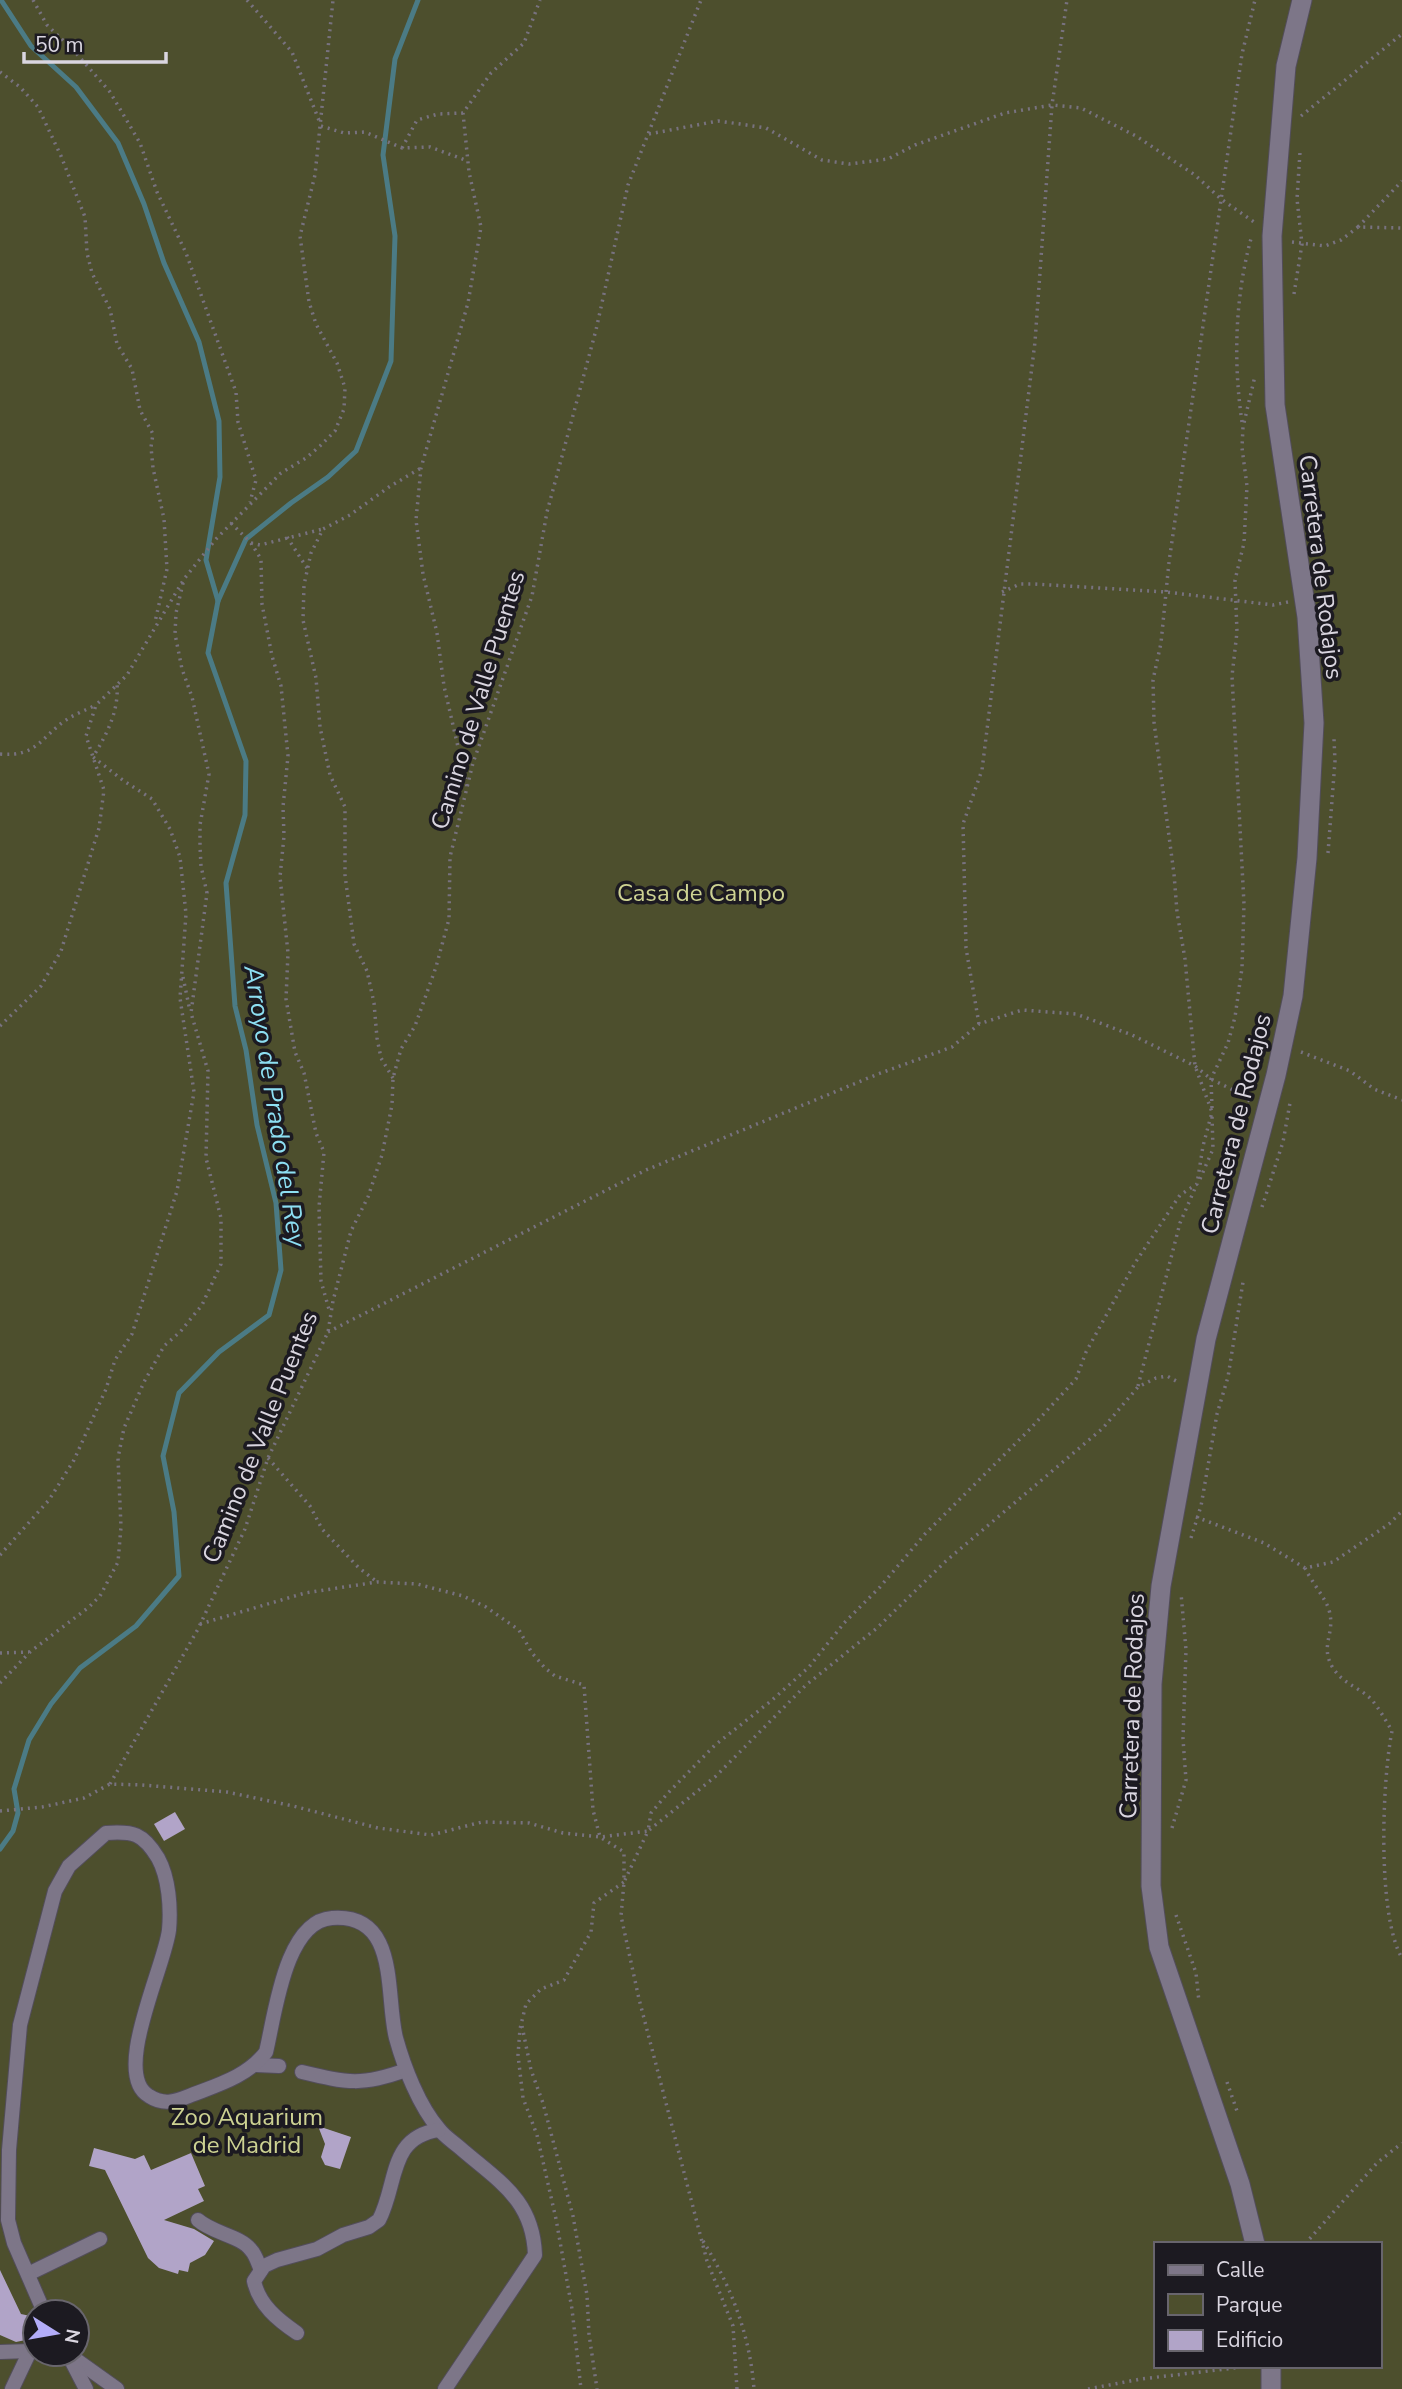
<svg xmlns="http://www.w3.org/2000/svg" width="1402" height="2389" font-family="'Nunito Sans',sans-serif">
  <style>
    .green { fill: #4d4f2d; fill-rule: evenodd }
    .lines { fill: none; stroke-linecap: round; stroke-linejoin: round }
    .stream { stroke: #4b7b85; stroke-width: 5 }
    .building { fill: #b1a4c8 }
    .pedestrian-casing { stroke: #524d5a; stroke-width: 16 }
    .minor-casing { stroke: #524d5a; stroke-width: 21 }
    .path { stroke: #78727f; stroke-width: 3.5; stroke-dasharray: 2 5; stroke-linecap: butt }
    .pedestrian { stroke: #7d7688; stroke-width: 14 }
    .minor { stroke: #7d7688; stroke-width: 19 }
    .labels { text-anchor: middle; dominant-baseline: central; stroke-width: 7; stroke-linejoin: round; paint-order: stroke }
    .street-label { font-size: 24px; fill: #dad6e0; stroke: #1c1a21 }
    .park-label { font-size: 24px; fill: #cdd292; stroke: #1c1a21 }
    .water-label { font-size: 26px; font-style: italic; fill: #8ddff2; stroke: #1c1a21 }
  </style>
  <rect width="100%" height="100%" fill="#36303f"/>
  <path class="green" d="M0 0H1402V2389H0ZM1155 2244H1379V2366H1155ZM35 2312H77V2354H35Z"/>
  <g class="lines">
    <g class="stream">
      <path d="M1 0 31 46 76 87 118 143 144 204 164 263 199 342 219 421 220 477 206 560 218 601"/>
      <path d="M0 1849 13 1831 18 1813 14 1789 29 1740 51 1704 80 1668 136 1626 179 1576 174 1512 163 1456 179 1393 219 1352 269 1315 281 1270 276 1203 257 1125 246 1050 235 1006 226 883 245 815 246 761 208 653 218 601 246 539 291 503 328 477 356 451 391 361 395 236 383 155 395 59 418 0"/>
    </g>
  </g>
  <g class="building">
    <path d="M175 1812 185 1829 164 1841 154 1824Z"/>
    <path d="M318 2126 351 2137 340 2169 325 2165 321 2157 325 2144Z"/>
    <path d="M94 2148 135 2159 144 2155 151 2170 191 2153 205 2186 198 2189 204 2201 164 2220 194 2229 214 2241 205 2255 190 2263 188 2272 179 2270 178 2274 159 2268 148 2258 105 2170 89 2166Z"/>
    <path d="M0 2270 21 2314 35 2317V2338L16 2342 0 2335Z"/>
  </g>
  <g class="lines">
    <defs>
      <g id="pedestrian">
        <path d="M256 2065 279 2066"/>
        <path d="M302 2072C348 2083 362 2086 406 2070"/>
        <path d="M198 2220C212 2233 241 2236 251 2250 256 2255 258 2264 261 2270"/>
        <path d="M28 2274 100 2239"/>
        <path d="M44 2312 14 2243 8 2220 9 2150 20 2025 55 1891 69 1866 106 1833C133 1831 143 1833 158 1858 169 1878 171 1908 169 1930 165 1966 111 2074 149 2096 163 2105 174 2102 189 2096 217 2085 247 2077 266 2052 275 2015 285 1921 332 1918 400 1913 385 1995 396 2038 404 2067 419 2106 439 2129 444 2136 452 2141 459 2147 498 2181 533 2199 535 2255L445 2389"/>
        <path d="M297 2333C278 2320 259 2305 254 2281L264 2266 277 2260 317 2249 343 2235 369 2227 379 2220C398 2184 388 2137 439 2130"/>
        <path d="M0 2352 30 2351"/>
        <path d="M68 2354 117 2389"/>
        <path d="M70 2358 86 2389"/>
        <path d="M12 2389 30 2351 35 2348"/>
      </g>
      <g id="minor">
        <path d="M1255 2244 1240 2184 1159 1947 1151 1886 1152 1684 1161 1586 1206 1339 1276 1075 1293 996 1307 858 1314 723 1307 617 1275 405 1272 236 1286 66 1302 0"/>
        <path d="M1271 2366V2389"/>
      </g>
    </defs>
    <use href="#pedestrian" class="pedestrian-casing"/>
    <use href="#minor" class="minor-casing"/>
    <g class="path">
      <path d="M33 0 47 25 76 53 110 92 140 143 157 192 186 253 236 392 238 422 256 480 250 502"/>
      <path d="M247 0 292 52 320 123"/>
      <path d="M0 72 20 87 38 107 61 156 85 217 87 253 92 273 110 309 117 344 132 369 140 410 153 434 151 447 153 468 164 519 167 569 155 622"/>
      <path d="M1301 116 1402 34"/>
      <path d="M321 126 344 133 365 132 402 148 430 147 468 161"/>
      <path d="M649 134 718 121 740 124 766 128 822 160 849 164 888 159 915 145 1005 113 1052 105 1081 108 1136 136 1195 175 1221 199 1254 222"/>
      <path d="M402 148 417 120 438 114 463 113"/>
      <path d="M1358 227 1402 181"/>
      <path d="M1292 242 1325 246 1341 240 1358 227 1402 228"/>
      <path d="M1294 294 1302 244 1297 199 1300 152"/>
      <path d="M1242 422C1233 361 1235 295 1252 235"/>
      <path d="M1310 499 1320 549 1322 581"/>
      <path d="M231 523 251 543 261 559 262 604 272 656 281 686 288 756 283 807 284 836 280 877 288 953 286 999 295 1052 304 1073 316 1133 324 1152 319 1207 321 1281 330 1313"/>
      <path d="M287 537 307 568"/>
      <path d="M251 543 260 545 323 529"/>
      <path d="M1002 592 1020 584H1034L1166 592 1273 605 1288 602"/>
      <path d="M1328 620 1332 679"/>
      <path d="M0 754C37 757 40 738 66 720 75 714 86 710 96 705"/>
      <path d="M467 786 444 686 437 633 423 574 416 520 421 468 468 303 481 227 469 172 463 113 491 73 524 43 540 0"/>
      <path d="M1328 853 1335 761 1334 739"/>
      <path d="M183 977 190 1011"/>
      <path d="M979 1024 966 948 963 824 982 770 1035 342 1052 105 1067 0"/>
      <path d="M0 1026 41 986 61 951 99 828 104 790 86 736 96 705 127 675 184 579 216 539 281 473 306 458 320 446 335 431 344 409 345 388 337 363 316 324 309 302 300 236 315 175 333 0"/>
      <path d="M1301 1052 1350 1071 1374 1089 1402 1100"/>
      <path d="M393 1078 381 1058 377 1038 374 1003 367 971 354 944 345 875V807L330 775 320 727 316 678 303 620 304 585 311 553 323 529 350 515 389 487 421 468"/>
      <path d="M1212 1108 1211 1079 1228 1043 1235 1017 1242 968 1244 904 1232 676 1237 632 1235 580 1244 543 1247 486 1242 448 1243 427 1255 376"/>
      <path d="M1200 1179 1213 1149 1212 1116"/>
      <path d="M1262 1207 1283 1142 1290 1103"/>
      <path d="M328 1332 646 1170 878 1074 952 1047 979 1024 1022 1010 1076 1014 1132 1035 1195 1066 1211 1079 1239 1093 1251 1102"/>
      <path d="M1138 1386 1180 1223 1196 1186"/>
      <path d="M268 1458 310 1506 322 1529 358 1567 377 1582"/>
      <path d="M1196 1517 1264 1543 1305 1568 1333 1562 1389 1524 1402 1511"/>
      <path d="M1191 1538 1201 1506 1217 1414 1228 1377 1243 1282"/>
      <path d="M0 1555 49 1500 74 1460 106 1389 115 1360 132 1334 177 1191 194 1092 180 998 186 914 180 857 170 829 152 799 124 781 93 757C107 734 119 711 117 684"/>
      <path d="M1305 1568C1311 1581 1326 1599 1329 1610 1336 1634 1319 1645 1333 1668 1343 1684 1359 1687 1371 1699 1379 1708 1386 1721 1392 1731 1382 1781 1377 1916 1402 1958"/>
      <path d="M200 1624 305 1593 377 1582 417 1584 463 1596 486 1607 519 1630 532 1653 545 1668 555 1676 584 1685 593 1810 600 1837 624 1852V1882L594 1903 591 1932 564 1980 541 1989 526 2004 520 2029 518 2055 523 2098 537 2135 556 2219 572 2309 581 2389"/>
      <path d="M0 1653 29 1652"/>
      <path d="M0 1683 30 1652 89 1607 100 1596 118 1562 121 1527 118 1458 124 1428 144 1382 164 1346 180 1332 202 1305 221 1264V1218L206 1158 208 1071 191 1013 207 893 201 866 200 846V825L209 774 192 697 182 669 175 634 176 613 184 579"/>
      <path d="M110 1784 198 1629 245 1529 268 1458 328 1332 333 1301 351 1231 368 1197 382 1155 392 1105 393 1078 401 1049 415 1026 436 967 449 919 450 857 473 763 532 596 547 512 596 330 628 185 701 0"/>
      <path d="M0 1811 42 1807 84 1798 110 1784 142 1785 227 1792 293 1806 378 1828 431 1835 482 1822 529 1823 563 1833 600 1837 648 1831 651 1813 667 1794 715 1745 771 1701 809 1667 844 1623 880 1587 925 1534 1029 1430 1076 1379 1086 1352 1135 1263 1180 1195 1197 1184 1203 1146 1212 1112 1195 1066 1185 959 1177 912 1174 874 1154 722 1153 680 1161 643 1169 562 1242 54 1255 0"/>
      <path d="M1172 1828 1186 1780 1183 1739 1186 1650 1181 1593"/>
      <path d="M1176 1915 1196 1973 1199 2002"/>
      <path d="M522 2026 531 2070 543 2103 573 2216 587 2295 589 2334 597 2389"/>
      <path d="M1227 2082 1237 2111"/>
      <path d="M703 2241C731 2286 750 2335 754 2389"/>
      <path d="M1305 2244 1377 2163 1402 2143"/>
      <path d="M737 2389 733 2326 707 2261 639 1999 621 1916 624 1882 648 1831 716 1776 806 1685 877 1628 946 1561 1103 1428 1138 1387 1156 1378 1167 1376 1178 1382"/>
      <path d="M1088 2389 1141 2379 1251 2366"/>
    </g>
    <use href="#pedestrian" class="pedestrian"/>
    <use href="#minor" class="minor"/>
  </g>
  <g class="labels">
    <g class="street-label">
      <text transform="translate(1321 567) rotate(83)">Carretera de Rodajos</text>
      <text transform="translate(478 700) rotate(-73)">Camino de Valle Puentes</text>
      <text transform="translate(1236 1124) rotate(-76)">Carretera de Rodajos</text>
      <text transform="translate(260 1437) rotate(-68)">Camino de Valle Puentes</text>
      <text transform="translate(1132 1706) rotate(-88)">Carretera de Rodajos</text>
    </g>
    <g class="park-label">
      <text x="701" y="893">Casa de Campo</text>
      <text x="247" y="2117">Zoo Aquarium<tspan x="247" dy="28">de Madrid</tspan></text>
    </g>
    <g class="water-label">
      <text transform="translate(275 1106) rotate(81)">Arroyo de Prado del Rey</text>
    </g>
  </g>
  <rect x="1154" y="2242" width="228" height="126" fill="#1c1a21" stroke="#68656d" stroke-width="2"/>
  <rect x="1168" y="2265" width="35" height="10" fill="#7d7688" stroke="#68656d" stroke-width="2"/>
  <text x="1216" y="2277" font-size="21" fill="#dad6e0">Calle</text>
  <rect x="1168" y="2294" width="35" height="21" fill="#4d4f2d" stroke="#68656d" stroke-width="2"/>
  <text x="1216" y="2312" font-size="21" fill="#dad6e0">Parque</text>
  <rect x="1168" y="2330" width="35" height="21" fill="#b1a4c8" stroke="#68656d" stroke-width="2"/>
  <text x="1216" y="2347" font-size="21" fill="#dad6e0">Edificio</text>
  <g transform="translate(56 2333) rotate(101)"><circle r="33" fill="#1c1a21" stroke="#68656d" stroke-width="2"/>
  <path d="M0-5L12 26L0 18L-12 26Z" fill="#b3adf9"/>
  <text y="-10" font-size="19" font-weight="bold" text-anchor="middle" fill="#dad6e0">N</text>
  </g>
  <path d="M24 52v10h142v-10" fill="none" stroke="#dad6e0" stroke-width="3.5"/>
  <text x="35" y="52" font-size="21" fill="#dad6e0" stroke="#1c1a21" stroke-width="5" paint-order="stroke">50 m</text>
</svg>
